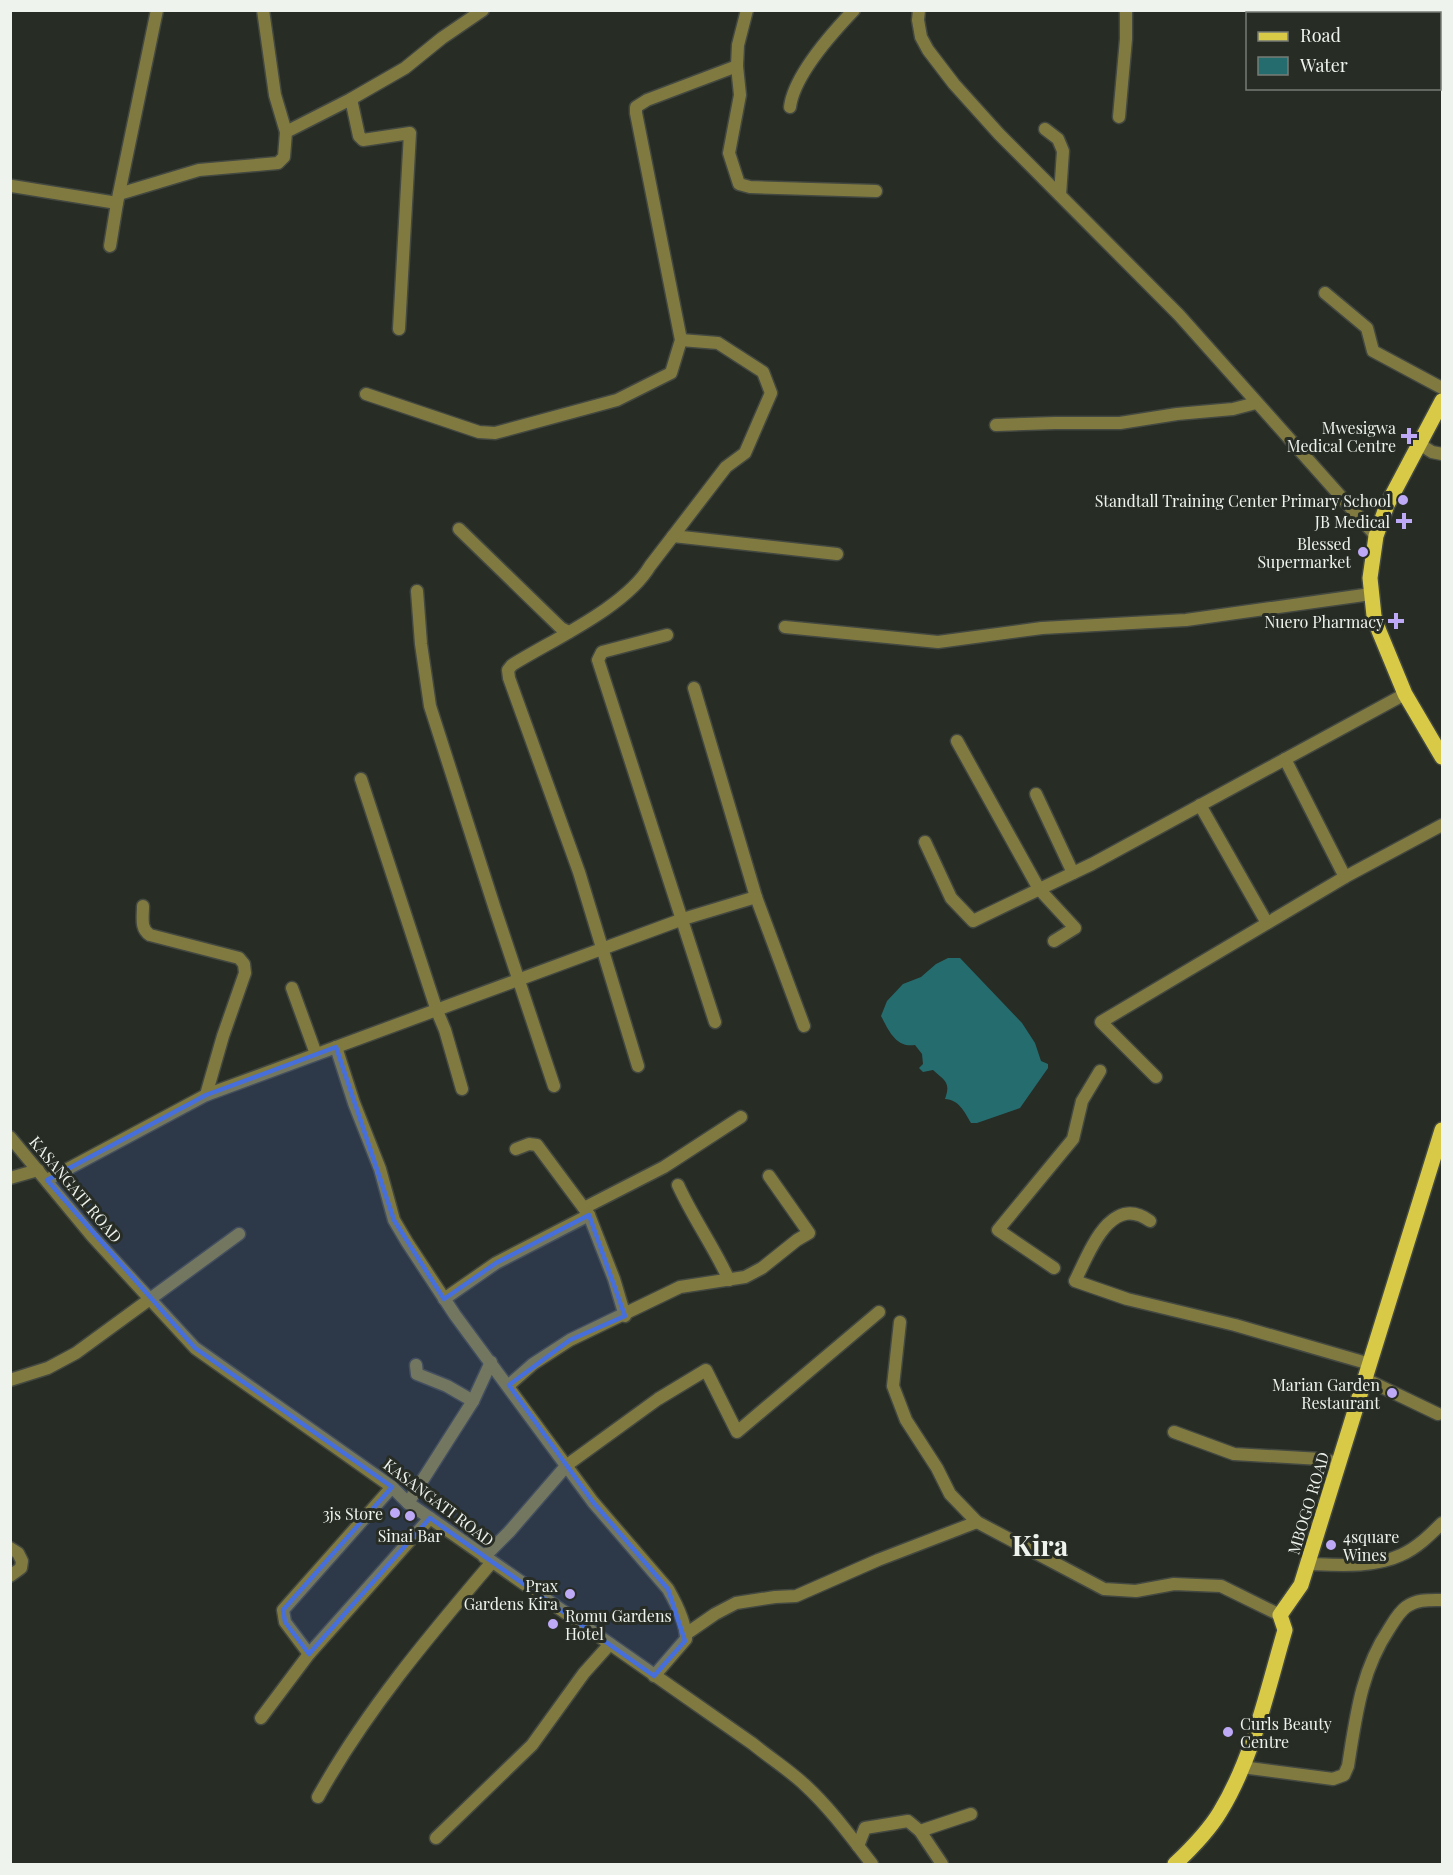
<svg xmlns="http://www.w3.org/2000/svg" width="1453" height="1875" font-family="'Playfair Display',serif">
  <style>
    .water { fill: #256c6f }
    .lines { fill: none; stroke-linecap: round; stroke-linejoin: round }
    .minor-casing { stroke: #434841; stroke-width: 15 }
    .major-casing { stroke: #434841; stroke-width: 18 }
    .minor { stroke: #807a41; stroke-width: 12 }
    .major { stroke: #d8ca46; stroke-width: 15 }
    .marked { fill: #476fdc; fill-opacity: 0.2; stroke: #476fdc; stroke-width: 4.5; stroke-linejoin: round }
    .poi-dot { fill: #bda9f5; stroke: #272c25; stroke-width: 2 }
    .labels { text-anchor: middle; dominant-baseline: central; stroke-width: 6; stroke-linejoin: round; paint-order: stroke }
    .poi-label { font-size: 16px; fill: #eff3ee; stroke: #272c25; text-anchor: end }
    .street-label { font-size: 16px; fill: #eff3ee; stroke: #272c25 }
    .town-label { font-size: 28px; font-weight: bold; fill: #eff3ee; stroke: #272c25 }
  </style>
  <rect width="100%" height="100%" fill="#272c25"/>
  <path class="water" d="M948 958H960L1022 1023 1035 1043 1041 1061 1048 1064V1068L1020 1108 977 1123H971C964 1111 959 1100 945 1099 951 1082 945 1081 933 1070L923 1072 919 1068 923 1064 922 1054 915 1045C896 1048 889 1031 881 1016L887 1001 903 984 921 977 936 964Z"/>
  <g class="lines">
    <defs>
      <g id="minor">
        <path d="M263 10 275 95 286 132"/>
        <path d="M747 10 738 45 737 66 740 95 729 153 739 184 750 187 876 191"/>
        <path d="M919 10 918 20 921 37 928 50 954 84 999 134 1179 315 1376 536"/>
        <path d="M351 99 359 136 363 140 410 133 399 329"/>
        <path d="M790 107C794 75 832 33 854 10"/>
        <path d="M1119 117 1126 39V10"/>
        <path d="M1045 129 1058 139 1063 151 1060 195"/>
        <path d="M12 186 117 203"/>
        <path d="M119 194 199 170 278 163 284 157 286 132 351 99 405 68 442 38 483 10"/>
        <path d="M110 246 117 203 157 10"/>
        <path d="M1325 293 1367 328 1373 351 1442 388"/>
        <path d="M366 394 479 432 495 433 617 400 671 373 681 340 636 113V107L647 100 737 66"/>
        <path d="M996 425 1055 423H1120L1177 414 1233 409 1256 403"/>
        <path d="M1418 443 1432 452 1442 454"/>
        <path d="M459 529 561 628 569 632"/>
        <path d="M673 536 837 554"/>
        <path d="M417 591 421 644 430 706 495 909 554 1086"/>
        <path d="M785 627 938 642 1042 628 1186 620 1371 594"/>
        <path d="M667 635 602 652 598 660 715 1022"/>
        <path d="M957 741 1039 889 1075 928 1054 941"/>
        <path d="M1285 759 1345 877"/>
        <path d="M361 779 437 1011 445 1030 462 1089"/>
        <path d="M1036 794 1073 873"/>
        <path d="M1200 805 1267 923"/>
        <path d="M925 842 951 898 973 921 1092 864 1405 694"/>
        <path d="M756 897 804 1026"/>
        <path d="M143 906C143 917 140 929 150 935L239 958 244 964 245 973 223 1036 206 1095"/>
        <path d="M292 988 316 1054"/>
        <path d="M336 1047 354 1103 380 1169 394 1220 407 1242 455 1315 593 1502 668 1589C676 1603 686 1622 686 1639L654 1676"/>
        <path d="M638 1066 579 872 509 678 508 670 512 665C552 640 626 607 650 566L726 467 745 453 771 393 763 372 718 343 681 340"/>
        <path d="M1156 1077 1101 1022 1345 877 1442 825"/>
        <path d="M10 1137 92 1236 195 1348 392 1487 408 1503 430 1518 753 1744C770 1758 789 1770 805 1785 831 1809 851 1837 872 1864"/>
        <path d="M516 1149 529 1144 537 1145 589 1215 614 1279 625 1316"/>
        <path d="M10 1178 38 1170"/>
        <path d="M47 1180 206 1095 683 919 756 897 694 688"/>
        <path d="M678 1185C693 1218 714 1247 729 1280"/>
        <path d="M584 1208 664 1167 741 1117"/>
        <path d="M1150 1221C1110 1192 1089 1254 1075 1281L1127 1299 1235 1325 1370 1364"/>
        <path d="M1054 1268 998 1230 1073 1139 1082 1101 1100 1071"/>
        <path d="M444 1299 496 1263 589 1215"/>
        <path d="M900 1322 893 1386 906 1420 937 1468 950 1494 977 1522 1104 1589 1136 1591 1174 1584 1221 1586 1280 1615"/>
        <path d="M416 1365 417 1374 447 1386 473 1401"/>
        <path d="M1365 1379 1438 1414"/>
        <path d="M10 1380 48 1368 76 1353 239 1234"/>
        <path d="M509 1385 533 1364 570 1340 680 1287 745 1277 762 1268 797 1240 809 1233 769 1176"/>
        <path d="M1174 1432 1234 1454 1321 1459 1339 1463"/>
        <path d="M408 1503 473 1401 491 1362"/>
        <path d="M10 1548 18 1553 22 1561 21 1568 10 1576"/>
        <path d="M484 1557 509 1532 567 1465 658 1399 706 1370 737 1432 879 1312"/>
        <path d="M1308 1564C1338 1565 1373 1568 1401 1555 1417 1548 1430 1535 1442 1523"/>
        <path d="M686 1634 715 1614 736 1603 775 1597 796 1596 878 1560 977 1522"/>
        <path d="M309 1654 285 1622 283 1610 392 1487"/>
        <path d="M261 1718 309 1654 430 1518"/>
        <path d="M1242 1767 1333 1779 1344 1775 1348 1766C1356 1716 1361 1671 1389 1629 1394 1621 1399 1612 1406 1607 1417 1599 1430 1600 1442 1600"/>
        <path d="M318 1797C365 1712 429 1636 492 1562"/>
        <path d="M920 1831 942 1864"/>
        <path d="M436 1838 532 1745 584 1673 610 1644"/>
        <path d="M858 1846 865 1828 908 1821 920 1831 971 1814"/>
      </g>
      <g id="major">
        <path d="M1442 401 1387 505 1376 536 1370 578 1374 616 1379 631 1405 694 1442 757"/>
        <path d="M1175 1864C1192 1848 1208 1832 1220 1812 1253 1758 1267 1691 1285 1630L1280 1615 1301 1585 1442 1130"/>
      </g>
    </defs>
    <use href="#minor" class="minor-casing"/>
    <use href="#major" class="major-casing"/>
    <use href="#minor" class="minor"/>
    <use href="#major" class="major"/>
  </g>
  <path class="marked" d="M336 1047 394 1220 444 1299 496 1263 589 1215 625 1316 570 1340 509 1385 593 1502 668 1589 685 1641 654 1676 430 1518 309 1654 285 1622 283 1610 392 1487 195 1348 47 1180 206 1095Z"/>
  <g class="poi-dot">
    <path d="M1406 427h6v6h6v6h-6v6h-6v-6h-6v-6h6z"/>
    <circle cx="1403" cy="500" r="6"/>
    <path d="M1401 512h6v6h6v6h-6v6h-6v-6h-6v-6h6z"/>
    <circle cx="1363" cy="552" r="6"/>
    <path d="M1393 612h6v6h6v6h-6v6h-6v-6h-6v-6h6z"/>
    <circle cx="1392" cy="1393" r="6"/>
    <circle cx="395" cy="1513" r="6"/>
    <circle cx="410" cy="1516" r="6"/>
    <circle cx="1331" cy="1545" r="6"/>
    <circle cx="570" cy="1594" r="6"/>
    <circle cx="553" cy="1624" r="6"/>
    <circle cx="1228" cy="1732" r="6"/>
  </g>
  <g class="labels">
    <g class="poi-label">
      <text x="1396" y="427">Mwesigwa<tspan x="1396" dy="18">Medical Centre</tspan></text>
      <text x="1391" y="500">Standtall Training Center Primary School</text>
      <text x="1390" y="521">JB Medical</text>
      <text x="1351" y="543">Blessed<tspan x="1351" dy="18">Supermarket</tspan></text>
      <text x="1384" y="621">Nuero Pharmacy</text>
      <text x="1380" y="1384">Marian Garden<tspan x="1380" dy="18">Restaurant</tspan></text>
      <text x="383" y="1513">3js Store</text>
      <text x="410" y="1535" text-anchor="middle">Sinai Bar</text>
      <text x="1343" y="1536" text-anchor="start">4square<tspan x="1343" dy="18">Wines</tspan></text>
      <text x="558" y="1585">Prax<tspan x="558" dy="18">Gardens Kira</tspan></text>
      <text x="565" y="1615" text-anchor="start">Romu Gardens<tspan x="565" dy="18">Hotel</tspan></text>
      <text x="1240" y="1723" text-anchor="start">Curls Beauty<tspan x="1240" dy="18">Centre</tspan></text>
    </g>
    <g class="street-label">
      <text transform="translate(76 1189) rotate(50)">KASANGATI ROAD</text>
      <text transform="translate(439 1502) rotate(37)">KASANGATI ROAD</text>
      <text transform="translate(1308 1503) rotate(-73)">MBOGO ROAD</text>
    </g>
    <g class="town-label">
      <text x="1040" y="1544">Kira</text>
    </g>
  </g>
  <rect width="1453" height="1875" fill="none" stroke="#eff3ee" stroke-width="24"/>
  <rect x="1246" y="12" width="195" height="78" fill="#272c25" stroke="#777c75" stroke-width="1.5"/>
  <rect x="1258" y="32" width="30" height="9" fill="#d8ca46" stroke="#777c75" stroke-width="1.5"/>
  <text x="1300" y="42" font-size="18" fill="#eff3ee">Road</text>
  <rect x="1258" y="57" width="30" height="18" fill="#256c6f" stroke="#777c75" stroke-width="1.5"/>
  <text x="1300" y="72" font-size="18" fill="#eff3ee">Water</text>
</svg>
